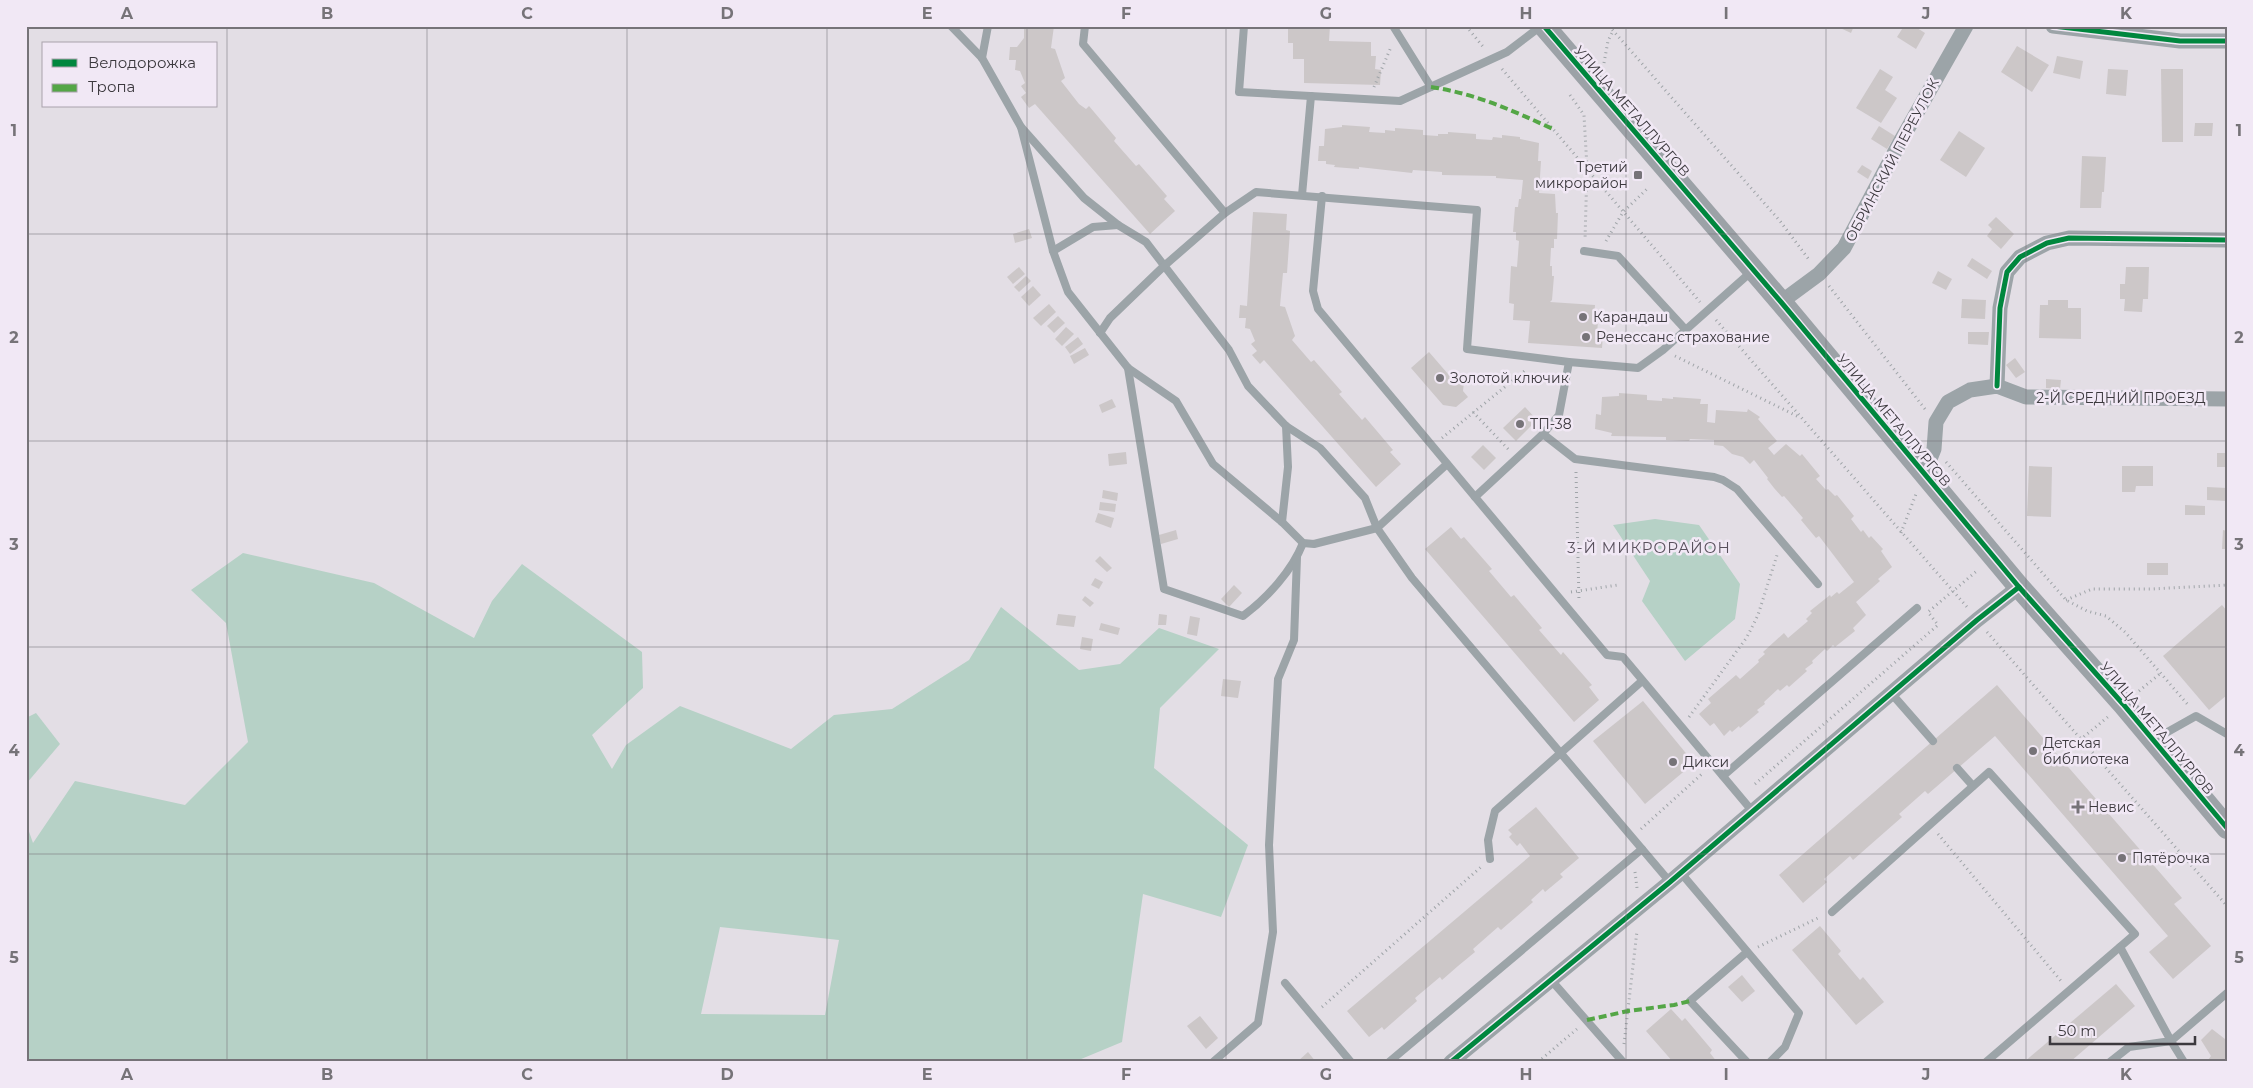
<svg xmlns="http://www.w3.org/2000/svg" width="2253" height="1088" font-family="Montserrat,sans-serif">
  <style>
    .green { fill: #b6d1c6; fill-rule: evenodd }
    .building { fill: #ccc7c8 }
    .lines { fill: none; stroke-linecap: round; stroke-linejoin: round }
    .path { stroke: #9fa4a8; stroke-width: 3; stroke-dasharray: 1 4; stroke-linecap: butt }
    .lane { stroke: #9ca4a8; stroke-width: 8 }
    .street { stroke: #9ca4a8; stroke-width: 15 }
    .secondary { stroke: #9ca2a7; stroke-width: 22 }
    .quiet { stroke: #54a646; stroke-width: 4; stroke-dasharray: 8 4; stroke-linecap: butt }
    .cycleway-casing { stroke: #f1e8f5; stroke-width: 8 }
    .cycleway { stroke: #00873e; stroke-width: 5 }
    .grid { fill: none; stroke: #767378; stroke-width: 1; stroke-opacity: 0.55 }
    .poi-dot { fill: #767378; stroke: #f1e8f5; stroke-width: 2 }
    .labels { text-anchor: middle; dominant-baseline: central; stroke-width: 5; stroke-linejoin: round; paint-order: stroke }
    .street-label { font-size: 14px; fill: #3c393e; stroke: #f1e8f5 }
    .poi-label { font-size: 14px; fill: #3c393e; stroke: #f1e8f5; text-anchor: start }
    .neighbourhood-label { font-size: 15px; letter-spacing: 1px; fill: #59515d; stroke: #f1e8f5 }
    .neatline { fill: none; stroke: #767378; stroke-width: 2 }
    .grid-label { font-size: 16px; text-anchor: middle; font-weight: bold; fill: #767378 }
  </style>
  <rect width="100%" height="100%" fill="#e3dee5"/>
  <g class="green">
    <path d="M1655 519 1699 525 1740 584 1735 619 1685 661 1642 601 1650 581 1613 525Z"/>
    <path d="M243 553 374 583 474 638 492 601 522 564 642 652 643 688 592 735 612 769 626 745 680 706 791 749 834 715 892 709 969 660 1001 607 1079 670 1120 664 1159 628 1219 649 1160 708 1154 768 1248 845 1221 917 1143 894 1122 1042 1074 1062H26V823L33 843 75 781 185 805 248 742 226 623 191 590ZM720 927 839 940 825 1015 701 1014Z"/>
    <path d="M36 713 60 744 26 784V718Z"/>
  </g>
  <g class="building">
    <path d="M1024 26H1054L1051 48 1055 49 1065 78 1061 81 1079 104 1086 109 1089 106 1116 138 1114 141 1136 166 1139 164 1167 196 1164 199 1175 211 1150 234 1035 104 1029 108 1021 97 1026 93 1021 86 1025 83 1020 71 1015 70 1016 60H1009L1010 47H1017L1024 38Z"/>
    <path d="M1288 26H1330L1329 41 1371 42V56H1376L1375 69 1381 70 1380 85 1304 83V59H1293V43H1288Z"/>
    <path d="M1836 26H1854L1851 33Z"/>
    <path d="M1904 26H1914L1925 33 1916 49 1897 37Z"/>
    <path d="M2017 46 2049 65 2032 92 2001 72Z"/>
    <path d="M2057 56 2083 61 2080 79 2053 73Z"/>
    <path d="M1880 69 1893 77 1885 90 1897 98 1881 123 1856 108Z"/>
    <path d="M2108 69 2128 70 2126 96 2106 94Z"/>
    <path d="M2161 69H2183V142H2162Z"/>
    <path d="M2195 123H2213L2212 136H2194Z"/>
    <path d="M1342 125 1370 127 1369 132 1385 133V130L1395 131V128L1423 130V135L1438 136V134H1448V132L1476 134V139L1492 140 1493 137 1502 138V135L1520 137V139L1539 143 1538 161H1541L1539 193 1555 194 1556 213H1558L1557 239H1554V248H1551L1550 266H1552V276H1554L1552 300 1550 302 1595 305 1594 320 1598 321 1597 334 1603 335 1602 348 1528 343 1530 321 1513 320 1514 304 1509 303 1511 266 1517 267 1519 241 1516 240V232H1513L1515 207H1518L1519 199H1521L1523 180 1496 178V176L1442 175V172L1413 170 1412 173 1359 167V169L1334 167 1335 165 1326 164V161H1318L1319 146H1324L1325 129 1342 127Z"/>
    <path d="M1879 126 1895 136 1887 149 1871 139Z"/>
    <path d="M1959 131 1985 148 1966 177 1940 160Z"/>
    <path d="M2082 156 2106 157 2104 192H2102L2101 208H2080Z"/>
    <path d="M1862 165 1872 171 1868 179 1857 172Z"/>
    <path d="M1253 212 1287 214 1286 230 1290 231 1287 273H1283L1280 306 1285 307 1295 336 1292 340 1311 362 1314 360 1342 392 1339 394 1362 420 1365 417 1393 450 1390 452 1401 464 1376 487 1264 360 1260 364 1252 355 1257 351 1251 344 1255 341 1250 329 1245 328 1246 318H1239L1240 305 1247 306Z"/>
    <path d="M1996 217 2014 234 2001 249 1987 236 1992 229 1988 225Z"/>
    <path d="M1029 229 1032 238 1015 243 1013 234Z"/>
    <path d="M1972 258 1992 271 1987 279 1967 266Z"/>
    <path d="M1019 267 1025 274 1013 284 1007 277Z"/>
    <path d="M2126 267H2149L2148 299H2143L2142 312 2124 311 2125 299H2120V284H2125Z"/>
    <path d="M1938 271 1952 279 1946 290 1932 283Z"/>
    <path d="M1026 276 1031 281 1019 292 1014 287Z"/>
    <path d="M1033 286 1041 295 1029 306 1021 297Z"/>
    <path d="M1962 299 1986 300 1985 319 1961 318Z"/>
    <path d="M2048 300H2068V308H2081V339L2039 338 2040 305H2048Z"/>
    <path d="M1049 304 1056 312 1041 326 1033 318Z"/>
    <path d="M1058 316 1065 323 1054 333 1047 326Z"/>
    <path d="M1066 327 1074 334 1062 346 1055 339Z"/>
    <path d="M1968 332H1989L1988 345 1968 344Z"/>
    <path d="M1078 337 1083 344 1070 354 1065 347Z"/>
    <path d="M1085 348 1089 355 1074 364 1070 356Z"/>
    <path d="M1429 352 1448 374 1456 373 1464 382 1463 391 1468 397 1456 407 1443 405 1411 368Z"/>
    <path d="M2015 358 2025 372 2016 378 2006 365Z"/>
    <path d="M2046 379 2061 380 2060 389 2046 388Z"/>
    <path d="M1619 393 1647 395V400L1662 401V398L1673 399V397L1701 399 1700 404H1708L1707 422 1715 423 1716 410 1747 412 1748 409 1760 417 1758 419 1777 441 1768 448 1774 455 1786 444 1800 456 1802 454 1820 476 1816 479 1826 490 1828 489 1835 496 1837 495 1854 516 1851 519 1861 532 1863 530 1869 538 1871 536 1883 549 1881 551 1892 567 1878 579 1880 581 1856 602 1866 615 1853 628 1855 631 1835 647 1833 645 1827 651 1825 649 1812 661 1813 663 1805 669 1807 671 1789 687 1787 685 1780 691 1778 689 1764 702 1765 704 1757 710 1759 712 1740 728 1739 726 1732 732 1730 730 1724 736 1714 723 1710 726 1699 714 1711 703 1708 699 1736 675 1740 679 1759 662 1758 660 1765 654 1763 652 1784 633 1788 638 1808 621 1806 619 1812 613 1810 611 1830 595 1831 597 1837 592 1839 594 1854 582 1819 536 1816 538 1801 520 1803 518 1784 496 1782 497 1774 488 1767 479 1768 478 1754 460 1750 464 1743 457 1732 454 1723 446 1714 445V440L1690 439 1689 441 1666 440V437L1611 436 1612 433 1595 429 1596 414 1601 415 1602 397 1619 396Z"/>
    <path d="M1112 399 1116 407 1102 413 1099 405Z"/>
    <path d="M1525 407 1537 420 1516 441 1503 428Z"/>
    <path d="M1483 445 1496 458 1484 470 1471 457Z"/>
    <path d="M1126 452 1127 464 1109 466 1108 454Z"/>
    <rect x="2217" y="453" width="10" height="14"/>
    <path d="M2029 466 2052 467 2051 517 2027 516Z"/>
    <path d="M2122 466H2153V486H2136L2135 492H2122Z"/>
    <path d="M2207 487 2227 488V501L2207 500Z"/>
    <path d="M1103 490 1118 493 1117 501 1102 498Z"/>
    <path d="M1100 502 1116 504 1115 512 1099 510Z"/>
    <path d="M2185 505 2205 506V515H2185Z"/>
    <path d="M1098 513 1114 518 1111 528 1095 522Z"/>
    <path d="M1451 527 1461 539 1464 537 1492 569 1489 571 1511 597 1514 595 1542 628 1539 630 1561 655 1563 652 1592 685 1589 687 1599 700 1574 722 1425 549Z"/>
    <path d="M1176 530 1178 539 1161 544 1159 535Z"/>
    <path d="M2223 530 2227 531V549H2222Z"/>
    <path d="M1100 556 1112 568 1107 572 1095 561Z"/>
    <rect x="2147" y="563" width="21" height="12"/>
    <path d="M1095 578 1103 582 1099 589 1091 585Z"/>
    <path d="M1234 585 1242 593 1229 607 1221 599Z"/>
    <path d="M1085 596 1094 603 1090 607 1082 600Z"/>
    <path d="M2222 605 2227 611V695L2209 710 2163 656Z"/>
    <path d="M1058 614 1076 616 1074 627 1056 625Z"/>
    <path d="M1159 614 1167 615 1166 625H1158Z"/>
    <path d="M1190 616 1200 618 1197 636 1187 634Z"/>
    <path d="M1101 623 1120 628 1118 635 1099 630Z"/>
    <path d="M1082 637 1093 639 1091 651 1080 649Z"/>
    <path d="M1223 679 1241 681 1238 698 1221 696Z"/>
    <path d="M1997 685 2182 898 2174 904 2211 946 2173 979 2149 952 2168 936 1995 736 1928 794 1925 791 1899 814 1902 817 1853 860 1850 856 1824 879 1827 882 1803 903 1779 875Z"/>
    <path d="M1643 701 1694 763 1645 804 1593 741Z"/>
    <path d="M1536 807 1579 858 1560 874 1563 877 1545 892 1543 889 1531 900 1533 902 1501 930 1498 927 1473 949 1475 952 1458 966 1442 980 1440 977 1415 998 1417 1001 1384 1030 1382 1027 1369 1037 1347 1011 1530 856 1520 843 1517 846 1509 837 1512 834 1508 830Z"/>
    <path d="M1820 926 1841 951 1838 954 1860 980 1863 977 1884 1002 1856 1025 1792 950Z"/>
    <path d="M1742 975 1755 991 1742 1002 1728 987Z"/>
    <path d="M2116 984 2135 1006 2070 1062H2024Z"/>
    <path d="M1671 1009 1682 1021 1685 1018 1712 1050 1710 1053 1717 1062H1673L1646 1031Z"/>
    <path d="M1200 1016 1218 1038 1206 1049 1187 1026Z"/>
    <path d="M2212 1029 2225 1039 2227 1037V1062L2208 1060 2211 1056 2201 1040Z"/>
    <path d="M1308 1052 1316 1062H1297Z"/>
  </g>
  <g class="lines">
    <g class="path">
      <path d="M1466 26 1485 49"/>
      <path d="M1609 26 1780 221 1810 261"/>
      <path d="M1604 63 1608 41 1613 31"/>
      <path d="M1502 69 1700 302"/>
      <path d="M1374 87 1391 47"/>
      <path d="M1570 95 1584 115 1587 168 1585 240"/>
      <path d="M1606 241 1623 212 1647 189"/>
      <path d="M1829 286 1925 409"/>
      <path d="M1716 320 1967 607"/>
      <path d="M1675 356 1799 417"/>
      <path d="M1473 412 1509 450"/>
      <path d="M1442 438 1527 369"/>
      <path d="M1946 462 2066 600 2087 611 2106 616 2125 632 2189 706"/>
      <path d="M1576 472 1579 601"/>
      <path d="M1901 533 1916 494"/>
      <path d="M1571 592 1618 585"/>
      <path d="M2066 600 2092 589H2152L2227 585"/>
      <path d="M1987 632 2227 906"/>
      <path d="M2139 691 2162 672"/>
      <path d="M1689 717 1747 637 1758 615 1777 555"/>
      <path d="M2080 740 2109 716"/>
      <path d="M1755 784 1938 625 1928 612 1978 570"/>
      <path d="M1641 829 1703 773"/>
      <path d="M1938 834 2061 981"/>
      <path d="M1635 872 1637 888"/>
      <path d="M1758 947 1820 917"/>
      <path d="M1322 1007 1481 867"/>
      <path d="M1624 1044 1637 931"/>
      <path d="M1538 1062 1577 1029"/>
    </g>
    <g class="lane">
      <path d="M951 26 982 58 1021 127 1053 251 1068 292 1128 368 1176 401 1213 464 1282 522 1303 543 1314 544 1377 528 1447 464"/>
      <path d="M1085 26 1083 44 1225 213"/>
      <path d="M1244 26 1239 92 1400 101 1507 52 1541 26"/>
      <path d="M1393 26 1431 87"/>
      <path d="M982 58 988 26"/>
      <path d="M1021 127 1084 198 1118 225 1146 242 1229 350 1248 386 1286 426 1320 448 1365 498 1377 528 1412 578 1670 882"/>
      <path d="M1302 195 1311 96"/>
      <path d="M1322 196 1313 291 1318 309 1475 497"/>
      <path d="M1053 251 1093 227 1118 225"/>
      <path d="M1584 251 1618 256 1685 329"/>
      <path d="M1100 333 1110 318 1164 266 1225 213 1256 192 1477 210 1467 349 1569 362 1638 368 1663 350 1751 272"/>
      <path d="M1569 362 1559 415 1543 434 1475 497 1607 655 1623 657 1753 812"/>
      <path d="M1128 368 1164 589 1243 616C1267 598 1292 571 1303 543"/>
      <path d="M1543 434 1575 459 1714 477 1723 480 1737 489 1818 584"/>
      <path d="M1282 522 1288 467 1286 426"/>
      <path d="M1891 693 1933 741"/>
      <path d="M2155 739 2196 716 2227 734"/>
      <path d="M1957 768 1973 786"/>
      <path d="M1723 776 1917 608"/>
      <path d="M1490 859 1488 840 1495 811 1642 681"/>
      <path d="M1681 873 1799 1013 1785 1047 1770 1062"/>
      <path d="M1832 912 1989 772 2135 934 1986 1062"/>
      <path d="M1747 952 1690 1001 1747 1062"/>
      <path d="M1551 980 1623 1062"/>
      <path d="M1285 983 1351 1062"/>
      <path d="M1213 1062 1258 1023 1273 932 1269 845 1278 679 1294 640 1297 557"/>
      <path d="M1389 1062 1642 849"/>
      <path d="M2110 1062 2129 1047 2171 1041 2120 947"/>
      <path d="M2184 1062 2171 1041 2227 993"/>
    </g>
    <g class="street">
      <path d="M2053 26 2180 41H2227"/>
      <path d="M1781 302 1819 274 1844 248 1899 144 1966 26"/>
      <path d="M1997 386 2000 308 2007 272 2020 257 2047 243 2069 238 2227 240"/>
      <path d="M1924 474 1934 449 1936 422 1948 402 1970 390 1997 386 2026 397 2227 399"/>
      <path d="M1451 1062 1670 882 1977 620 2019 587"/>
    </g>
    <path class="secondary" d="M1544 26 1781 302 2019 587 2123 704 2227 828"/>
    <g class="quiet">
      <path d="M1431 87C1477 94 1511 110 1553 129"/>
      <path d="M1587 1020 1628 1011 1674 1005 1690 1001"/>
    </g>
    <defs>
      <g id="cycleway">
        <path d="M1544 26 1781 302 2019 587 2123 704 2227 828"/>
        <path d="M2053 26 2180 41H2227"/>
        <path d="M1997 386 2000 308 2007 272 2020 257 2047 243 2069 238 2227 240"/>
        <path d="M1451 1062 1670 882 1977 620 2019 587"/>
      </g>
    </defs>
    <use href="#cycleway" class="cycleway-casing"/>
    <use href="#cycleway" class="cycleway"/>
  </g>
  <path class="grid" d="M227 26V1062M427 26V1062M627 26V1062M827 26V1062M1027 26V1062M1226 26V1062M1426 26V1062M1626 26V1062M1826 26V1062M2026 26V1062M26 234H2227M26 441H2227M26 647H2227M26 854H2227"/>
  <g class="poi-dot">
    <rect x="1633" y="170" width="10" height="10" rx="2.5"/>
    <circle cx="1583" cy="317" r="5"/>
    <circle cx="1586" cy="337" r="5"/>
    <circle cx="1440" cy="378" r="5"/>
    <circle cx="1520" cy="424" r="5"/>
    <circle cx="2033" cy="751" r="5"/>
    <circle cx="1673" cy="762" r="5"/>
    <path d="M2075.5 799.5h5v5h5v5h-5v5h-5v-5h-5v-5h5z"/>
    <circle cx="2122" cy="858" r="5"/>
  </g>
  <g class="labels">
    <g class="street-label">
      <text transform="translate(1632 111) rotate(49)">УЛИЦА МЕТАЛЛУРГОВ</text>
      <text transform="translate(1892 160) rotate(-62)">ОБРИНСКИЙ ПЕРЕУЛОК</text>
      <text x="2121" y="398">2-Й СРЕДНИЙ ПРОЕЗД</text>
      <text transform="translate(1894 420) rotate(50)">УЛИЦА МЕТАЛЛУРГОВ</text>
      <text transform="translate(2157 728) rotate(50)">УЛИЦА МЕТАЛЛУРГОВ</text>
    </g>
    <g class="poi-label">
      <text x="1628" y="167" text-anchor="end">Третий<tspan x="1628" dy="16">микрорайон</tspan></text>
      <text x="1593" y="317">Карандаш</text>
      <text x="1596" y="337">Ренессанс страхование</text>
      <text x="1450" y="378">Золотой ключик</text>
      <text x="1530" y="424">ТП-38</text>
      <text x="2043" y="743">Детская<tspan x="2043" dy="16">библиотека</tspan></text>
      <text x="1683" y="762">Дикси</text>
      <text x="2088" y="807">Невис</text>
      <text x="2132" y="858">Пятёрочка</text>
    </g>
    <g class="neighbourhood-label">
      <text x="1649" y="547">3-Й МИКРОРАЙОН</text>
    </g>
  </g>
  <rect width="2253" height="1088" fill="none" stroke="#f1e8f5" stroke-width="55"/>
  <rect x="42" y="42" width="175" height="65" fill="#f1e8f5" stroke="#a9a2ac"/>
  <rect x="52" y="59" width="25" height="8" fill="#00873e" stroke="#a9a2ac"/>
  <text x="88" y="68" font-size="15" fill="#3c393e">Велодорожка</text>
  <rect x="52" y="84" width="25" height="8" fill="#54a646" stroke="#a9a2ac"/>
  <text x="88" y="92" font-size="15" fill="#3c393e">Тропа</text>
  <path d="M2050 1036v8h145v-8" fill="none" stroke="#3c393e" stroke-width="2.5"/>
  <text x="2058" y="1036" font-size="15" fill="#3c393e" stroke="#f1e8f5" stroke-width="4" paint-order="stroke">50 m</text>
  <rect x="28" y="28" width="2198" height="1032" class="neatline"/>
  <g class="grid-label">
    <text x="127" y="19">A</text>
    <text x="327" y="19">B</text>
    <text x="527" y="19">C</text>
    <text x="727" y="19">D</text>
    <text x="927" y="19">E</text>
    <text x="1126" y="19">F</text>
    <text x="1326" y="19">G</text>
    <text x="1526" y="19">H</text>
    <text x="1726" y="19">I</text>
    <text x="1926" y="19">J</text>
    <text x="2126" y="19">K</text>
    <text x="14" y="136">1</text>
    <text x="2239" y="136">1</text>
    <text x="14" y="343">2</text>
    <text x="2239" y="343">2</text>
    <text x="14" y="550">3</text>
    <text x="2239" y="550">3</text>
    <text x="14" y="756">4</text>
    <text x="2239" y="756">4</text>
    <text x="14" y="963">5</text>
    <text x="2239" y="963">5</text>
    <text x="127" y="1080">A</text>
    <text x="327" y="1080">B</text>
    <text x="527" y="1080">C</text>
    <text x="727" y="1080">D</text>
    <text x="927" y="1080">E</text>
    <text x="1126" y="1080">F</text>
    <text x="1326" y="1080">G</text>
    <text x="1526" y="1080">H</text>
    <text x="1726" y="1080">I</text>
    <text x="1926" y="1080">J</text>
    <text x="2126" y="1080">K</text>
  </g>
</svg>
